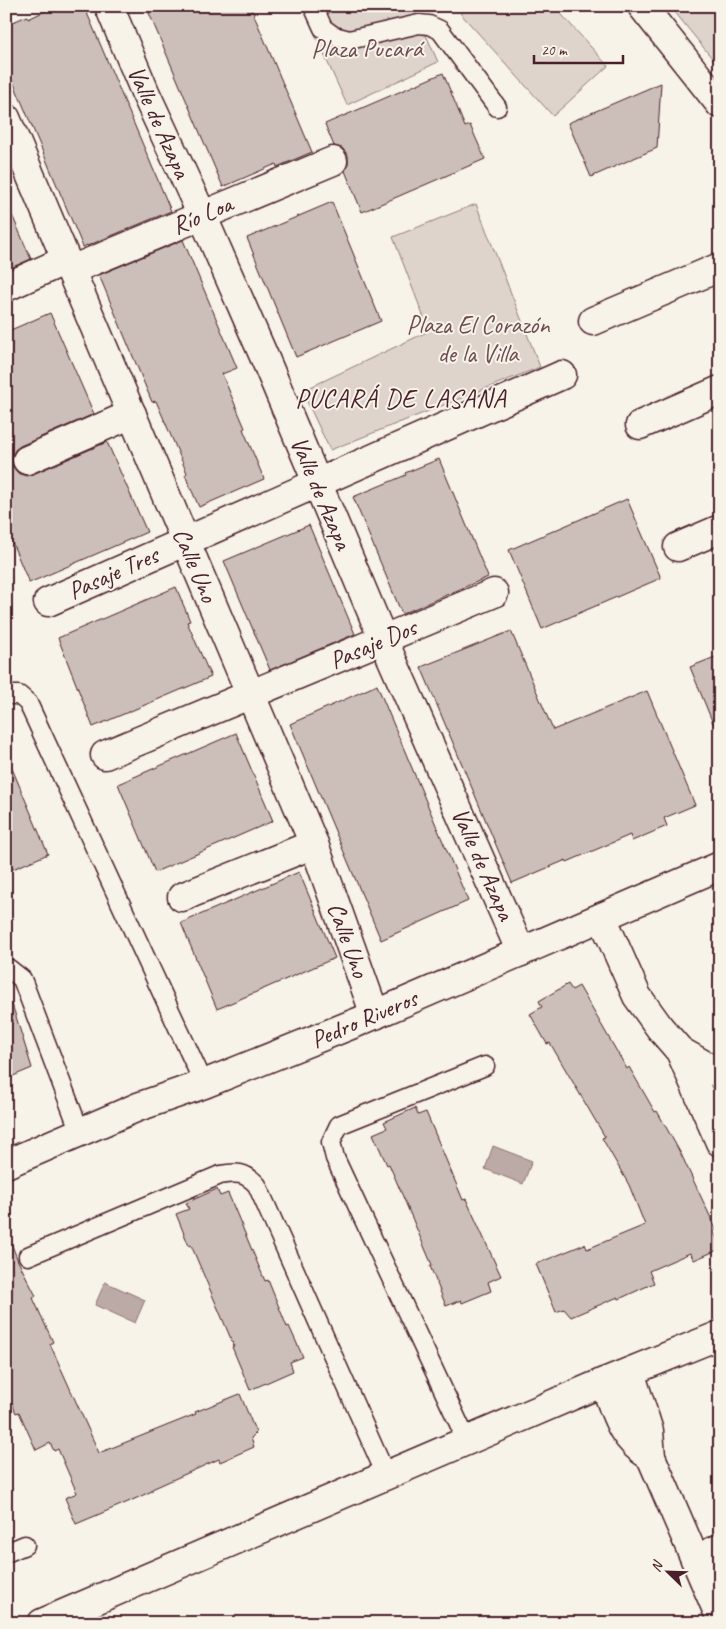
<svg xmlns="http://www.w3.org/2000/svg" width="726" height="1629" font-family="Caveat,sans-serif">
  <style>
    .green { fill: #ded4cc; stroke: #947a7c }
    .water { fill: #bcaaa7; stroke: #8e7275 }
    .building { fill: #ccbfb9; stroke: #4a1f2b }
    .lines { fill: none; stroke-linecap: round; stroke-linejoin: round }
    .lane-casing { stroke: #4a1f2b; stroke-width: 21 }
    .street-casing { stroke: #4a1f2b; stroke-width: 31 }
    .secondary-casing { stroke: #4a1f2b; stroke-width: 31 }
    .lane { stroke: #f7f3e8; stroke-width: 18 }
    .street { stroke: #f7f3e8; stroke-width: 28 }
    .secondary { stroke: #f7f3e8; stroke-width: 28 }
    .labels { text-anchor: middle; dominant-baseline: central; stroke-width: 4; stroke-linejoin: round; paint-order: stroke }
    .park-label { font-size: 25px; fill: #6f4c53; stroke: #f7f3e8 }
    .street-label { font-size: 25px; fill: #4a1f2b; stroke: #f7f3e8 }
    .neighbourhood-label { font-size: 26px; letter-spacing: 1px; fill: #4a1f2b; stroke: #f7f3e8 }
  </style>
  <rect width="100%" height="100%" fill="#f7f3e8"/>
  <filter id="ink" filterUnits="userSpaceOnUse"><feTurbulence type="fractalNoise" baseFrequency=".02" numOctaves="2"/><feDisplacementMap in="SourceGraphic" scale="10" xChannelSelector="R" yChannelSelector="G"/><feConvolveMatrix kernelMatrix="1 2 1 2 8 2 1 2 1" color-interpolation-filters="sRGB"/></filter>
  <g filter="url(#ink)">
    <g class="green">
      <path d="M302 6H413L438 62 347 105Z"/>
      <path d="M467 6H554L608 66 553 116 460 13Z"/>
      <path d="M670 6H720V68Z"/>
      <path d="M476 204 540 367 330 450 302 391 429 331 393 237Z"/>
    </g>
    <g class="water">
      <path d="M493 1146 532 1161 523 1184 485 1169Z"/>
      <path d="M105 1282 145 1300 135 1323 95 1305Z"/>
    </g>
    <g class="building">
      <path d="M56 6H84L171 211 87 246V245L83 247 6 65V25L27 16 28 19Z"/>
      <path d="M146 6H250L312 152 277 167 276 164 223 187Z"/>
      <path d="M443 73 465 127 470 125 485 159 362 212 345 171 348 163V155L342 148 334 146 325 124Z"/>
      <path d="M661 83 657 148 591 177 568 123Z"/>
      <path d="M6 201 31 259 6 270Z"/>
      <path d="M332 202 381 321 296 357 247 238Z"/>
      <path d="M183 240 237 368 222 374 245 428 243 429 264 479 199 507 185 475 187 473 156 401 152 402 99 275Z"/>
      <path d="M50 313 94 414 20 446 15 450 12 458 13 467 18 473 26 476 33 474 107 442 147 532 29 583 6 528V332Z"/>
      <path d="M439 459 488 577 402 614 353 497 406 475 405 473Z"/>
      <path d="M627 499 661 578 542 629 509 550Z"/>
      <path d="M309 525 355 634 270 670 224 561Z"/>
      <path d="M176 587 190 621 187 622 211 677 93 727 58 638Z"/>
      <path d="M511 631 553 730 647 691 695 805 664 818 667 826 632 841 630 835 567 862 566 860 512 883 421 667Z"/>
      <path d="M720 655V738H719L690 667Z"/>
      <path d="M377 685 468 901 381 940 290 724Z"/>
      <path d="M236 733 273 821 155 872 118 784Z"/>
      <path d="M6 754 48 854 6 872Z"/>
      <path d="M299 872 335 958 217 1009 181 923Z"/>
      <path d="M568 984 572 990 579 986 627 1069 629 1067 655 1112 657 1111 681 1154 716 1229 714 1232 720 1246V1249L694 1260 690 1253 649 1271 654 1283 619 1299 618 1297 571 1317 564 1309 556 1312 536 1264 585 1244 587 1249 645 1225 629 1185 602 1138 605 1137 550 1043 547 1044 530 1014 542 1007 539 1001Z"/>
      <path d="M12 1004 32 1068 6 1079V1005Z"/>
      <path d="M415 1108 418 1115 426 1112 463 1200 466 1199 501 1276 488 1282 491 1291 462 1303 461 1300 446 1306 430 1266 432 1265 404 1199 389 1164 387 1165 373 1134 387 1128 384 1122Z"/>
      <path d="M217 1189 220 1196 228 1193 265 1281 268 1280 287 1327 289 1326 303 1357 290 1362 293 1371 250 1390 232 1347 234 1346 205 1278 191 1245 189 1246 176 1214 189 1209 186 1203Z"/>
      <path d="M6 1230 18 1261 36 1296 33 1298 53 1342 50 1344 99 1453 196 1414 195 1412 240 1394 256 1433 251 1438 254 1447 220 1462 219 1459 152 1489V1491L128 1502 76 1524 65 1498 77 1493 58 1449 54 1451 50 1443 36 1450 19 1412 16 1413 6 1389Z"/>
    </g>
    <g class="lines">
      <defs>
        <g id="lane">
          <path d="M313 6 323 28 334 36 349 40 419 24 429 25 440 30 497 107"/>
          <path d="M6 695H19L28 703 204 1084"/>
          <path d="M6 969 8 968 22 979 80 1132"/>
          <path d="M28 1256 220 1175C237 1172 245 1172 257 1185L386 1475"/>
          <path d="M467 1441 335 1158 331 1142 339 1125 485 1066"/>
          <path d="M6 1553 25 1545"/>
        </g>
        <g id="street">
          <path d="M109 6 145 92 202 215 266 361 383 639 521 952"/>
          <path d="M642 6 720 104"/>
          <path d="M6 118 314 844 375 1015"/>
          <path d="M71 270 333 161"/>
          <path d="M6 287 66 260"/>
          <path d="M593 321 720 267"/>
          <path d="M640 425 720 390"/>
          <path d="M27 460 132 414"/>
          <path d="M678 547 720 529"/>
          <path d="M48 602 562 375"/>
          <path d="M105 755 494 593"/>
          <path d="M182 897 314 844"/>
          <path d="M602 917 637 996 660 1028 680 1051 720 1142"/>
          <path d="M680 1051 720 1074"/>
          <path d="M630 1372 649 1431 651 1457 720 1617"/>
          <path d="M604 1382C616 1414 620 1438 651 1457"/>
          <path d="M695 1559 720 1548"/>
          <path d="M42 1623 604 1382 720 1335"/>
        </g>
        <path id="secondary" d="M6 1164 138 1107 204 1084 358 1022 720 866"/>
      </defs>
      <use href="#lane" class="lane-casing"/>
      <use href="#street" class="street-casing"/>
      <use href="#secondary" class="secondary-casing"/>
      <use href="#lane" class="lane"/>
      <use href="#street" class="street"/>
      <use href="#secondary" class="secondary"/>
    </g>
  </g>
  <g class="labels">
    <g class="park-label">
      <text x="367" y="49">Plaza Pucará</text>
      <text x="478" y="325">Plaza El Corazón<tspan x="478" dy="29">de la Villa</tspan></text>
    </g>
    <g class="street-label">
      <text transform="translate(159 122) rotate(66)">Valle de Azapa</text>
      <text transform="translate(202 215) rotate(-23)">Río Loa</text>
      <text transform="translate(321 493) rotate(67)">Valle de Azapa</text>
      <text transform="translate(195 565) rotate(67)">Calle Uno</text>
      <text transform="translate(113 573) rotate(-24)">Pasaje Tres</text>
      <text transform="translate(373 644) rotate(-23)">Pasaje Dos</text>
      <text transform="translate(483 864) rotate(66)">Valle de Azapa</text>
      <text transform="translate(348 940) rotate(70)">Calle Uno</text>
      <text transform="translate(364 1019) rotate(-23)">Pedro Riveros</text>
    </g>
    <g class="neighbourhood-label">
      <text x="401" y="398">PUCARÁ DE LASANA</text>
    </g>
  </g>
  <rect width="726" height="1629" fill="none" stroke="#f7f3e8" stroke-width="25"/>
  <rect x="12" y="12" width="701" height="1604" fill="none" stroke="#4a1f2b" stroke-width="2" filter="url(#ink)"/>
  <g transform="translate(668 1572) rotate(293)" stroke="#f7f3e8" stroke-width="4" paint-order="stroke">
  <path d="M0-4L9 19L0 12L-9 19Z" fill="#4a1f2b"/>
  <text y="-8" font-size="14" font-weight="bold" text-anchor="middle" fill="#4a1f2b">N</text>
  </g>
  <path d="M534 55v8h89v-8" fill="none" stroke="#4a1f2b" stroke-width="2.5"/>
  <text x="541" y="55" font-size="15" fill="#4a1f2b" stroke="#f7f3e8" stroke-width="4" paint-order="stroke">20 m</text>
</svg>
